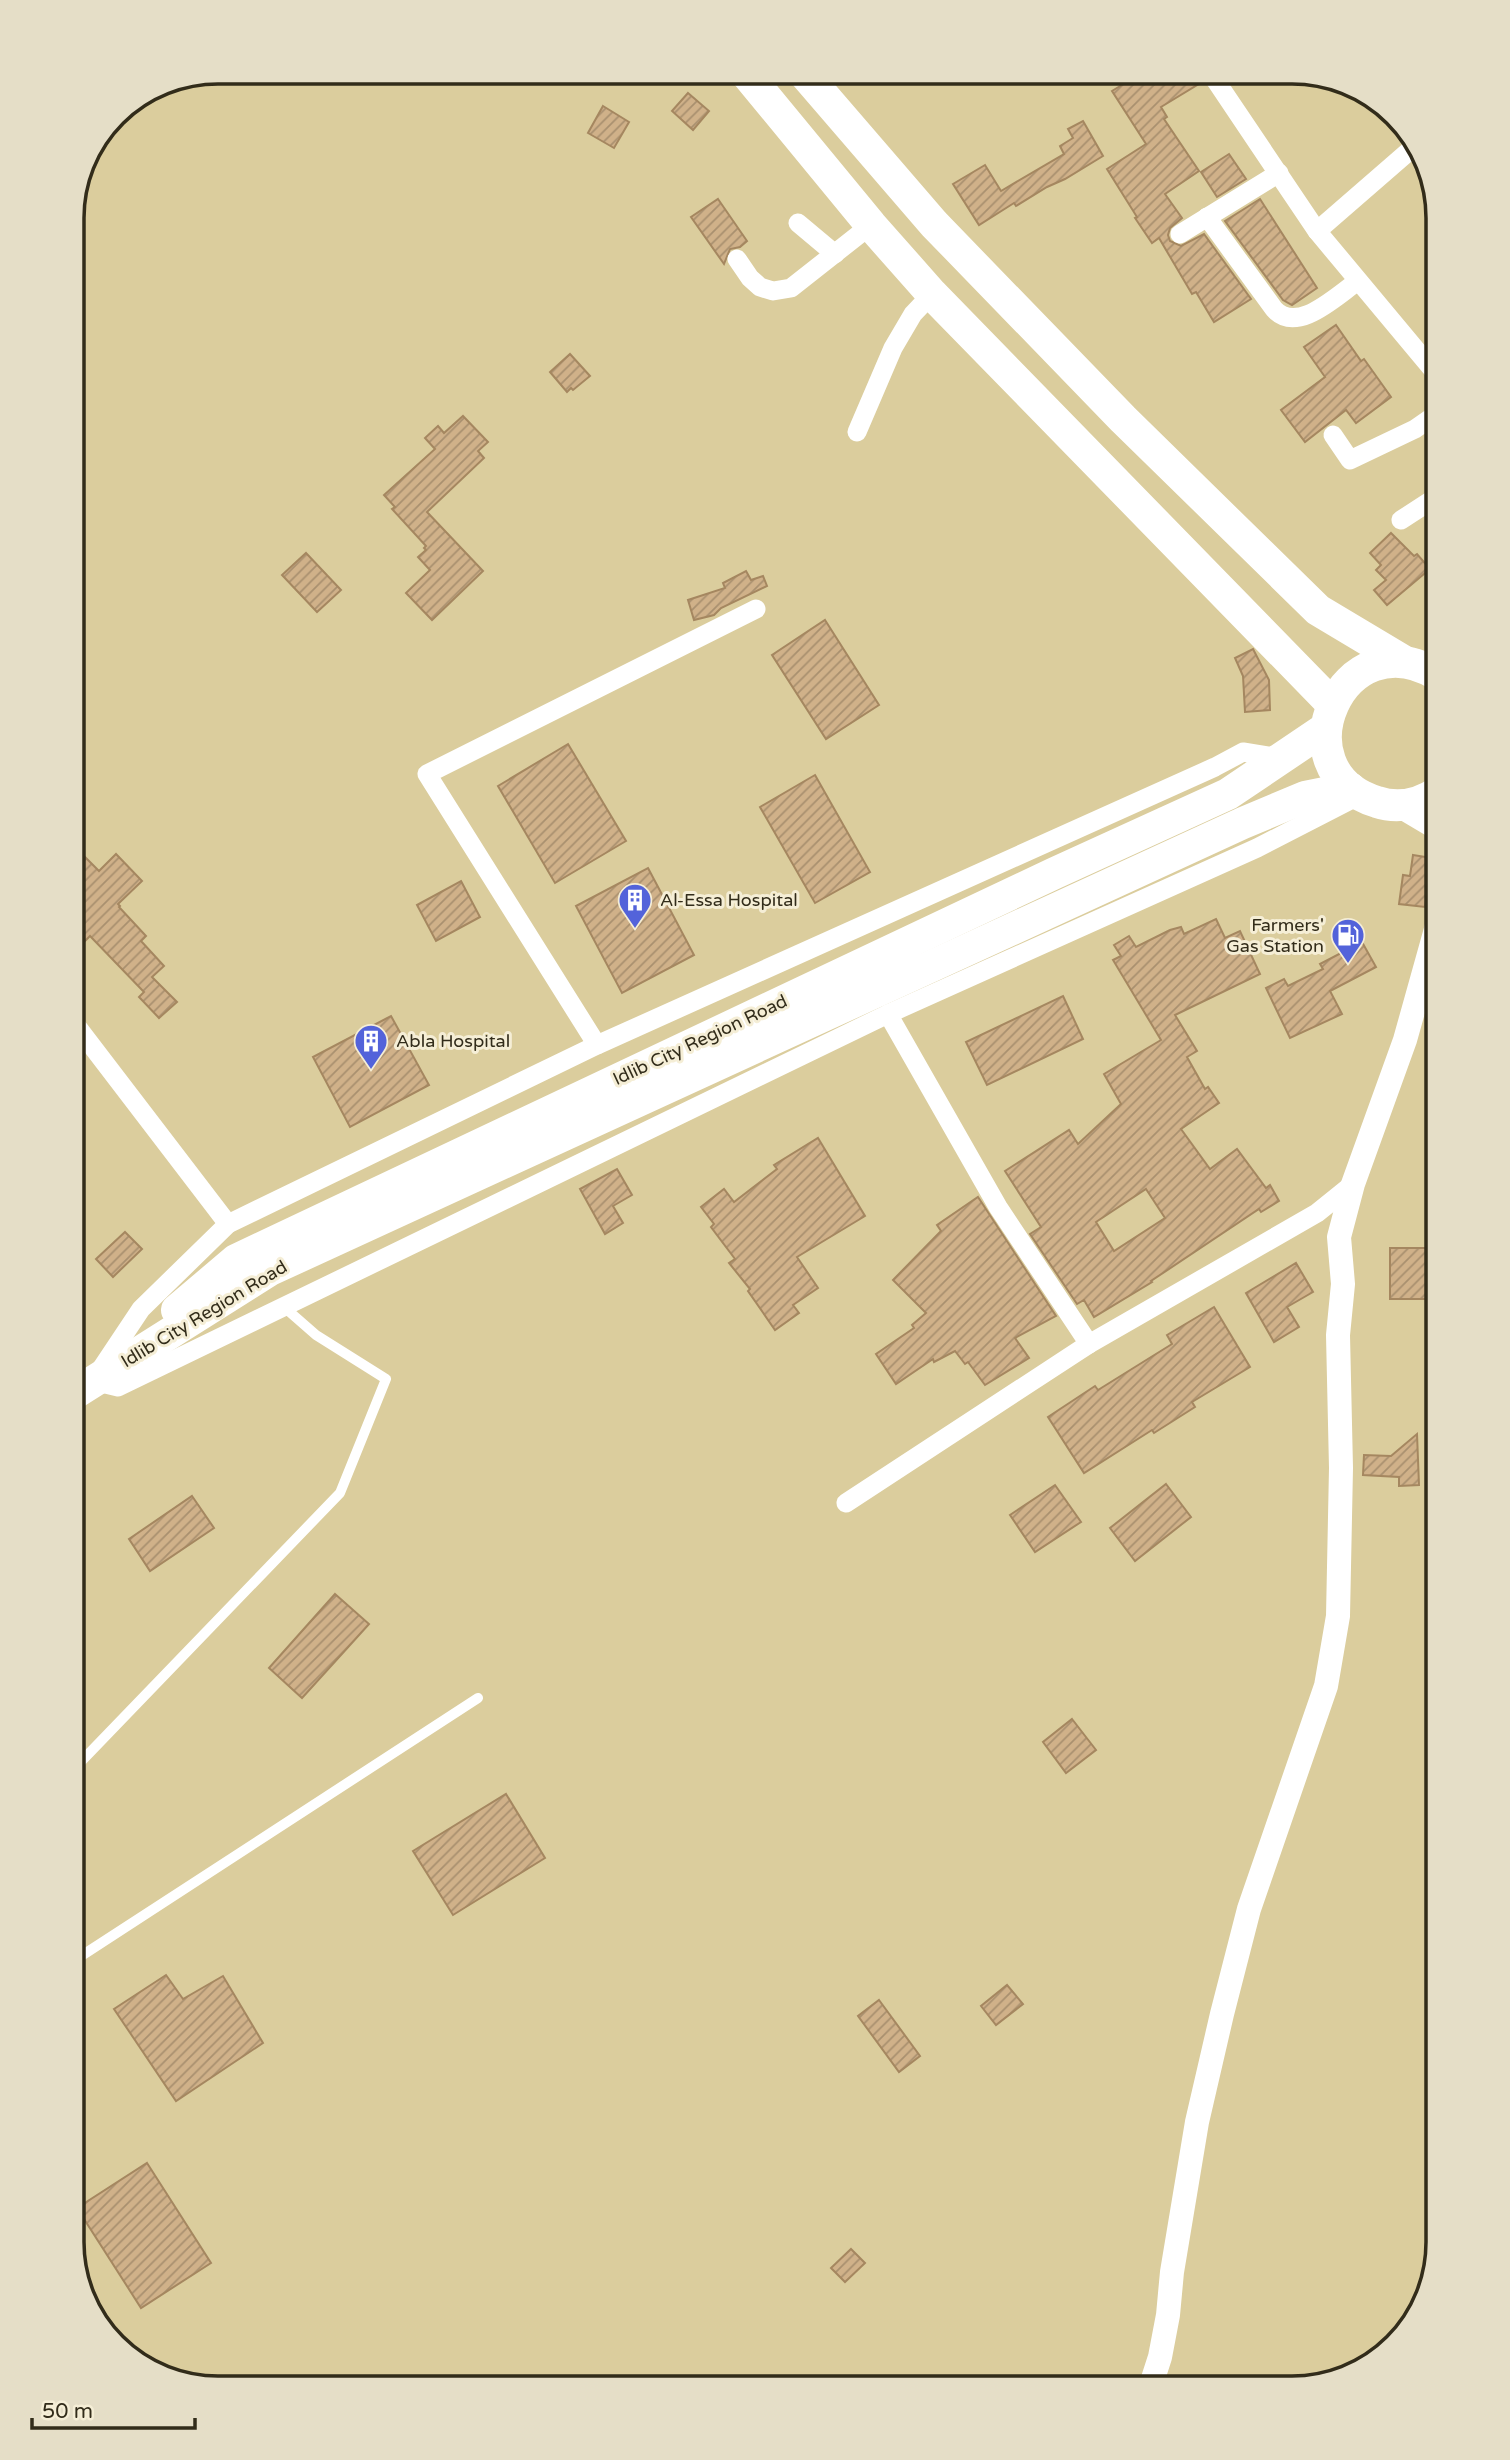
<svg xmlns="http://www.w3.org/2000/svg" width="1510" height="2460" font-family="'Varela Round',sans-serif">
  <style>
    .building { fill: url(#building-hatch); stroke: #a58760; stroke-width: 2; fill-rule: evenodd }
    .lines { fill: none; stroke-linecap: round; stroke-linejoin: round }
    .service { stroke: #fff; stroke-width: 10 }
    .minor { stroke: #fff; stroke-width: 19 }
    .tertiary { stroke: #fff; stroke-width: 24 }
    .primary { stroke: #fff; stroke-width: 32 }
    .labels { text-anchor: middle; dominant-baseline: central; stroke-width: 6; stroke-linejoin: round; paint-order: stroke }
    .poi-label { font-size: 18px; fill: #322c1a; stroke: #f5eed6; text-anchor: start }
    .street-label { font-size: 18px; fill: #322c1a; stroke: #f5eed6 }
    .rim { fill: none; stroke: #322c1a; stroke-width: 3.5 }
  </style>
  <defs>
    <pattern id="building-hatch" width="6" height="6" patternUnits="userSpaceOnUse" patternTransform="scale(1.75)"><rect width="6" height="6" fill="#d0b189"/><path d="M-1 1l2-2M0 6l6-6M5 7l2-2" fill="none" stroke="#a9906f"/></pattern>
  </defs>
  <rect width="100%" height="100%" fill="#dbcd9d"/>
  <g class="building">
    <path d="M1143 72H1198L1202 82 1161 107 1167 117 1164 119 1199 171 1165 194 1182 218 1170 228 1168 235 1170 241 1181 246 1204 234 1251 299 1214 322 1196 292 1192 294 1159 238 1152 243 1135 218 1137 217 1107 169 1146 144 1112 91Z"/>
    <path d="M688 93 709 111 693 130 672 111Z"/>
    <path d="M603 106 629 122 614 148 588 133Z"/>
    <path d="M1083 121 1103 156 1065 179 1047 187 1016 206 1014 203 979 225 953 184 985 165 1001 191 1064 154 1060 146 1073 138 1068 129Z"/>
    <path d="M1229 154 1246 179 1217 197 1201 172Z"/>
    <path d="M718 199 747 241 740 247 730 249 724 264 691 217Z"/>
    <path d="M1260 199 1317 288 1292 305 1283 300 1225 221Z"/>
    <path d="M1336 325 1361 361 1364 359 1391 397 1356 423 1346 410 1305 442 1281 410 1325 377 1304 347Z"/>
    <path d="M570 354 590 376 573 390 571 388 567 392 550 372Z"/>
    <path d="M463 416 488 442 478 451 484 458 427 512 483 571 432 620 406 593 430 570 418 557 426 550 424 548 426 546 392 509 395 507 384 495 435 449 425 438 438 426 444 433Z"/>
    <path d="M1391 533 1414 556 1417 554 1430 569 1387 605 1374 590 1386 580 1376 570 1381 565 1370 553Z"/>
    <path d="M306 553 341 590 317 612 282 575Z"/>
    <path d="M746 571 751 580 763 576 767 586 721 608 714 615 694 620 688 600 725 588 723 583Z"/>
    <path d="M825 620 879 705 826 739 772 655Z"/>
    <path d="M1253 649 1269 680 1270 710 1245 712 1243 676 1235 658Z"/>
    <path d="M568 744 626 841 555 883 498 786Z"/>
    <path d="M815 775 870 872 815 903 760 807Z"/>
    <path d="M72 844 99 871 116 854 142 881 118 904 120 906 119 907 146 936 141 941 164 966 152 977 177 1002 159 1018 139 997 144 992 90 936 85 941 72 928Z"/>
    <path d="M1413 855 1432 858 1425 907 1399 904 1403 875 1410 876Z"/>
    <path d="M648 868 694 955 622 993 576 906Z"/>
    <path d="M461 881 480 917 436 941 417 905Z"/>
    <path d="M1216 919 1225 938 1240 931 1260 974 1175 1015 1197 1051 1187 1057 1205 1089 1208 1087 1219 1103 1181 1129 1210 1169 1237 1149 1266 1188 1270 1185 1279 1201 1261 1212 1259 1209 1151 1281 1152 1282 1094 1317 1084 1300 1077 1304 1030 1234 1041 1227 1005 1171 1069 1130 1078 1144 1121 1104 1104 1074 1161 1040 1113 960 1121 956 1114 945 1129 936 1136 947 1170 930 1181 927 1184 934ZM1146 1189 1165 1218 1114 1251 1096 1222Z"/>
    <path d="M1362 942 1376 967 1330 991 1342 1014 1290 1038 1266 988 1284 979 1288 986 1323 969 1320 964Z"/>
    <path d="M1063 996 1083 1039 987 1085 966 1042Z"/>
    <path d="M391 1016 429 1085 350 1127 313 1057Z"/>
    <path d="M818 1138 865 1216 797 1257 818 1288 793 1305 799 1313 775 1330 748 1291 750 1289 729 1263 735 1259 711 1227 714 1224 701 1207 724 1189 734 1202 777 1169 774 1165Z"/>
    <path d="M617 1169 632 1195 613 1206 623 1223 605 1234 580 1189Z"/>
    <path d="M978 1197 1056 1316 1015 1338 1029 1358 985 1385 968 1362 965 1364 955 1351 934 1362 933 1359 896 1384 876 1354 914 1328 912 1325 926 1313 893 1280 941 1231 937 1225Z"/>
    <path d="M125 1232 142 1249 113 1277 96 1259Z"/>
    <rect x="1390" y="1248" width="48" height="51"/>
    <path d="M1296 1263 1313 1292 1287 1307 1299 1327 1274 1342 1246 1293Z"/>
    <path d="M1214 1307 1250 1367 1192 1402 1195 1407 1154 1433 1152 1430 1084 1473 1048 1417 1095 1386 1098 1390 1172 1344 1167 1335Z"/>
    <path d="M1417 1434 1419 1485 1399 1486V1477L1363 1475 1364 1455 1391 1456Z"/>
    <path d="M1166 1484 1191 1517 1135 1561 1110 1528Z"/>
    <path d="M1055 1485 1081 1522 1035 1552 1010 1515Z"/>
    <path d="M192 1496 214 1528 150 1571 129 1539Z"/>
    <path d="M335 1594 369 1624 302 1698 269 1668Z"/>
    <path d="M1072 1719 1096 1750 1066 1773 1043 1742Z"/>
    <path d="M506 1794 545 1858 453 1915 413 1851Z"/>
    <path d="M166 1975 183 1999 223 1976 263 2043 176 2101 114 2009Z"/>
    <path d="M1007 1985 1023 2004 996 2025 981 2006Z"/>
    <path d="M879 2000 920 2056 899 2072 858 2016Z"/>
    <path d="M147 2163 211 2263 141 2308 77 2208Z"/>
    <path d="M851 2249 865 2263 845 2282 831 2268Z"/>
  </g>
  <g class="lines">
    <g class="service">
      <path d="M72 1771 340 1493 386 1379 316 1335 284 1307"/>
      <path d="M72 1962 478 1698"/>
    </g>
    <g class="minor">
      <path d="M1210 72 1317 231 1438 376"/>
      <path d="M1207 217 1274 309C1297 335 1336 296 1358 281"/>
      <path d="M798 223 835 254"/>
      <path d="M1317 231 1416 145"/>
      <path d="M1180 234 1279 173"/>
      <path d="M737 259 750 278 760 287 773 291 791 288 871 225"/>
      <path d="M857 432 893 348 913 314 932 294"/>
      <path d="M1333 435 1350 460 1415 429 1438 413"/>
      <path d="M1401 520 1438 496"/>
      <path d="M1280 758 1243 752 1215 767 597 1045 228 1224 141 1309 93 1381 118 1387 888 1014 1257 848 1360 795"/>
      <path d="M888 1014 998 1207 1089 1344"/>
      <path d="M72 1020 228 1224"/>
      <path d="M597 1045 427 774 756 609"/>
      <path d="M846 1503 1089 1344 1317 1213 1353 1184"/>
    </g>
    <path class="tertiary" d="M1150 2388 1160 2357 1168 2315 1172 2272 1197 2122 1222 2014 1249 1909 1326 1686 1338 1616 1341 1468 1338 1335 1343 1284 1339 1237 1353 1184 1405 1040 1438 922"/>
    <g class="primary">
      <path d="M745 72 871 225 932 294 1332 704"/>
      <path d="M803 72 934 224 1123 419 1318 610 1405 662"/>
      <path d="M1438 792C1420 804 1398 809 1377 802 1275 771 1342 616 1438 675"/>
      <path d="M1406 805 1438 824"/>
      <path d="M177 1310 236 1260 1055 873 1228 794 1326 728"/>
      <path d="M72 1395 270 1270 1243 823 1305 797 1350 788"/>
    </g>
  </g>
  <defs>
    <symbol id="building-pin" viewBox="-11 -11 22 30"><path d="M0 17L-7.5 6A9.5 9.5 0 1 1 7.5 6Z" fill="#5363da" stroke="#f5eed6"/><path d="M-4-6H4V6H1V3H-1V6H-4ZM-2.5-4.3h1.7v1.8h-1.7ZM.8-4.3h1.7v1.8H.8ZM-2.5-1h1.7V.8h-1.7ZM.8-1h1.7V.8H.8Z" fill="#fff"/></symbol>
    <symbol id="fuel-pin" viewBox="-11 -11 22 30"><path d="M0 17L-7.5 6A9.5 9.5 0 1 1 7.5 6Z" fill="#5363da" stroke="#f5eed6"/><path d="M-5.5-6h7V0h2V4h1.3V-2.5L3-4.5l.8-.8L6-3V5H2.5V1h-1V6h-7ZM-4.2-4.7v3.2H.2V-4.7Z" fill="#fff"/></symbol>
  </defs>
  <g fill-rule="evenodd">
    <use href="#building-pin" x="616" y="881" width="38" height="52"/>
    <use href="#fuel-pin" x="1329" y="916" width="38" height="52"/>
    <use href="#building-pin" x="352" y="1022" width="38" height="52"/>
  </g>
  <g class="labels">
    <g class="poi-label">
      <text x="660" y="900">Al-Essa Hospital</text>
      <text x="1324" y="925" text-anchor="end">Farmers'<tspan x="1324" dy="21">Gas Station</tspan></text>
      <text x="396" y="1041">Abla Hospital</text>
    </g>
    <g class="street-label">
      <text transform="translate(700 1040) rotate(-25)">Idlib City Region Road</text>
      <text transform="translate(204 1314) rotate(-31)">Idlib City Region Road</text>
    </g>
  </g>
  <path d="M0 0H1510V2460H0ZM218 84H1292A134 134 0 0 1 1426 218V2242A134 134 0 0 1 1292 2376H218A134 134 0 0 1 84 2242V218A134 134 0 0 1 218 84Z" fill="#e5dec7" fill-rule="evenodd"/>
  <path class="rim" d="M218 84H1292A134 134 0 0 1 1426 218V2242A134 134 0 0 1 1292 2376H218A134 134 0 0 1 84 2242V218A134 134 0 0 1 218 84Z"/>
  <path d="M32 2418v10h163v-10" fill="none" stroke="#322c1a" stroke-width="3.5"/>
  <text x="42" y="2418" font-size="21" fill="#322c1a" stroke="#f5eed6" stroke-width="5" paint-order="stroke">50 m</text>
</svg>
